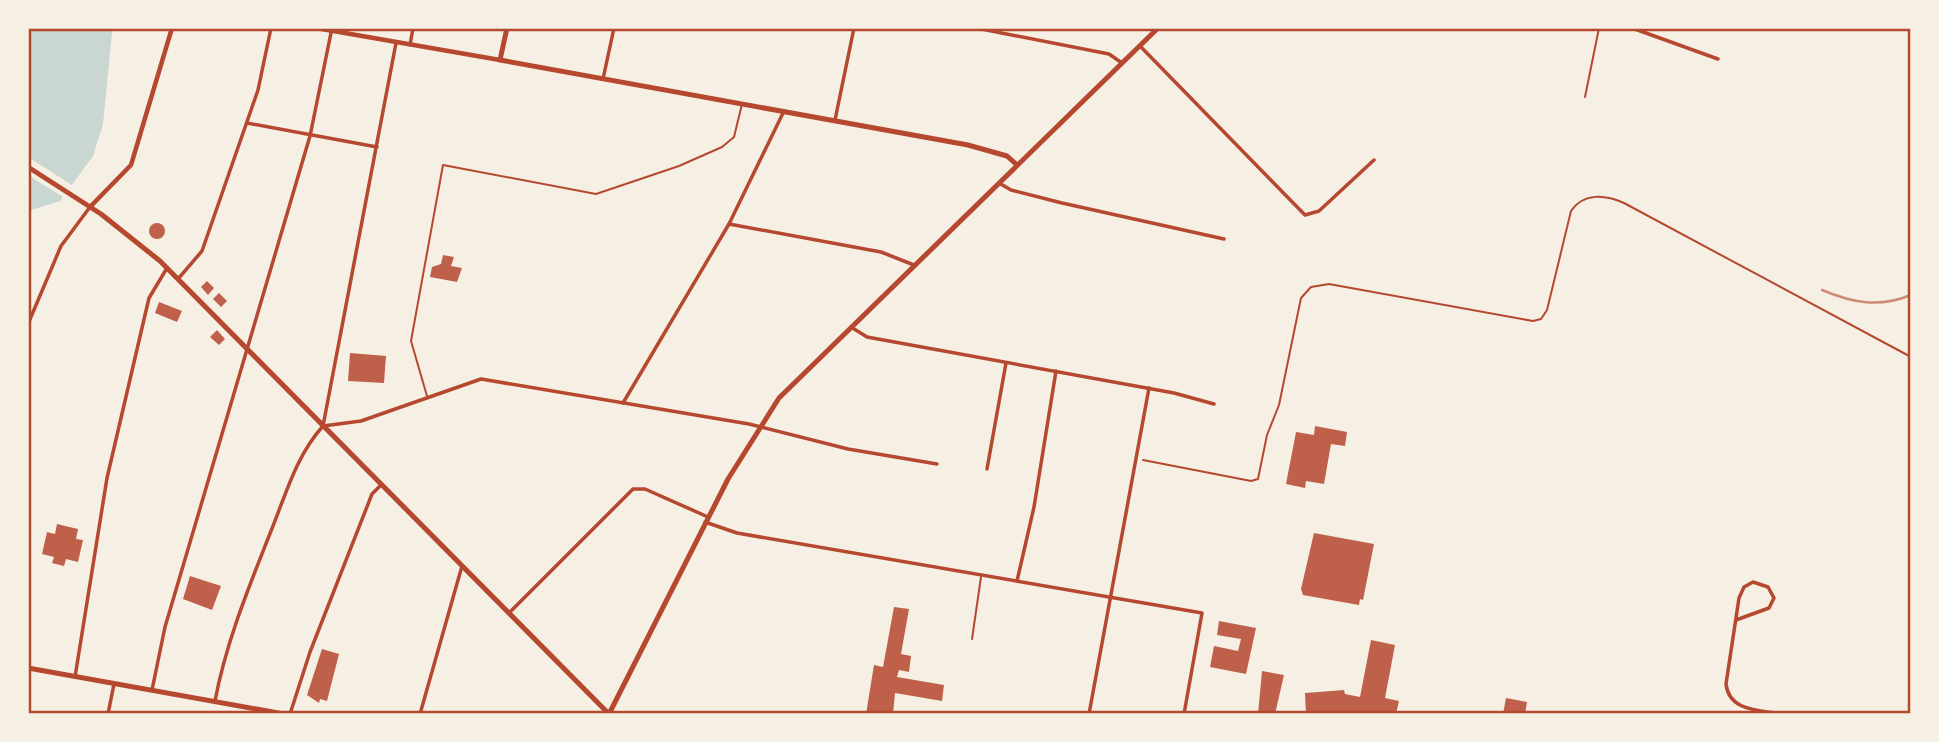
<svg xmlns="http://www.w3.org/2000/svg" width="1939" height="742" font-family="'Varela Round',sans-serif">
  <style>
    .water { fill: #c9d6d2 }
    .pier { fill: #f6efe4 }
    .building { fill: #bf614a }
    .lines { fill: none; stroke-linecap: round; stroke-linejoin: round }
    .path { stroke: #b5482f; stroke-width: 2 }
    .service { stroke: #b5482f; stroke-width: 2 }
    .minor { stroke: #b5482f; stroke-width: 3.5 }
    .tertiary { stroke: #b5482f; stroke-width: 4.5 }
    .secondary { stroke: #b5482f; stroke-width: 5 }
    .primary { stroke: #b5482f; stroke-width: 5 }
    .rail { stroke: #cf8b77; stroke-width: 2.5 }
    .neatline { fill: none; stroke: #b5482f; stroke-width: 2.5 }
  </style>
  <rect width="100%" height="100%" fill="#f6efe4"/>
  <path class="water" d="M28 28H112V33L103 124 93 156 60 201 28 211V171L35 161 28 169Z"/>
  <path class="pier" d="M28 157 75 187 66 199 28 175Z"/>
  <g class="building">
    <circle cx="157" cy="231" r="8"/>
    <path d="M443 255 454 257 451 266 462 268 457 282 430 277 432 267 441 264Z"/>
    <path d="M207 281 214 288 208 295 201 287Z"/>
    <path d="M219 293 227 301 221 307 213 299Z"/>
    <path d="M159 302 182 311 177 322 155 313Z"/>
    <path d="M217 330 225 339 219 345 210 337Z"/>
    <path d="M350 353 386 356 384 383 348 381Z"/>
    <path d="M1315 426 1347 432 1345 446 1331 444 1324 484 1306 481 1305 488 1286 484 1296 432 1314 435Z"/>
    <path d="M57 524 78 529 76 539 83 540 78 562 66 559 64 566 52 563 54 557 42 554 47 532 55 534Z"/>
    <path d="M1314 533 1374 544 1363 600 1360 599 1359 605 1303 595 1301 589Z"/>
    <path d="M190 576 221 586 212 610 183 599Z"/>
    <path d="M894 607 909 609 901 654 911 656 909 672 899 670 897 677 944 685 942 701 895 693 893 714H866L874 665 883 667Z"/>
    <path d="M1219 621 1256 628 1246 674 1210 667 1214 646 1238 651 1241 639 1217 635Z"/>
    <path d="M1371 640 1395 645 1385 698 1399 701 1396 714H1306L1305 693 1344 690 1345 694 1360 697Z"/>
    <path d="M322 649 339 654 327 701 320 699 319 703 307 695Z"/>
    <path d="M1262 671 1284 675 1275 714H1258Z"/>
    <path d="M1506 698 1527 702 1525 714H1503Z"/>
  </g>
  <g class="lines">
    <path class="path" d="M1143 460 1251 481 1258 479 1267 435 1279 405 1301 298 1311 287 1329 284 1533 321 1541 319 1547 310 1571 211C1584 192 1606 195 1624 203L1911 357"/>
    <g class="service">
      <path d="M1585 97 1599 28"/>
      <path d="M427 396 411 341 443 165 596 194 679 166 722 147 734 137 742 104"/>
      <path d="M972 639 981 577"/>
    </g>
    <g class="minor">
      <path d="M976 28 1109 54 1122 63"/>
      <path d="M1632 28 1718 59"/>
      <path d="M410 45 413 28"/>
      <path d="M1140 46 1305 215 1319 211 1374 160"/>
      <path d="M603 79 614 28"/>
      <path d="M835 120 854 28"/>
      <path d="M247 123 377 147"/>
      <path d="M999 183 1011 190 1062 203 1224 239"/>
      <path d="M729 224 881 252 914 265"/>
      <path d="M178 279 202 251 258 90 271 28"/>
      <path d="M28 324 61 246 90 207"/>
      <path d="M851 327 867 337 1174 393 1214 404"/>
      <path d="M623 403 729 224 784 111"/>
      <path d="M323 426 361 421 481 379 749 424 848 449 937 464"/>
      <path d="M323 426 396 43"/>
      <path d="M987 469 1006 363"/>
      <path d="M705 522 737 533 1202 613 1184 714"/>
      <path d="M1017 581 1034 507 1056 371"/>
      <path d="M509 613 633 489H645L708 517"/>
      <path d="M1736 620 1769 608 1774 598 1768 587 1753 582 1744 587 1739 598 1726 684C1729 712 1761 710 1782 714"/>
      <path d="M75 677 107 478 149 298 167 268"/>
      <path d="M152 690 165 627 310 136 332 28"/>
      <path d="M215 701C226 642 249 587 271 531 286 494 296 456 323 426"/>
      <path d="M108 714 114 684"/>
      <path d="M290 714 310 652 372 494 381 485"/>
      <path d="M420 714 462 566"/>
      <path d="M1089 714 1149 388"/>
    </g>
    <g class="tertiary">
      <path d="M316 28 500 60"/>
      <path d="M90 207 131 165 172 28"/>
    </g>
    <g class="secondary">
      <path d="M507 28 500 60 968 145 1007 156 1017 165"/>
      <path d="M609 714 728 479 779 398 1158 28"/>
    </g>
    <g class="primary">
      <path d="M28 167 101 214 160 261 609 714"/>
      <path d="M28 668 284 714"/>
    </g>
    <path class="rail" d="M1822 290C1853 303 1879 308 1911 295"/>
  </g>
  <rect width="1939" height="742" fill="none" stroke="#f6efe4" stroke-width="60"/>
  <rect x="30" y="30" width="1879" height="682" class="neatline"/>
</svg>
